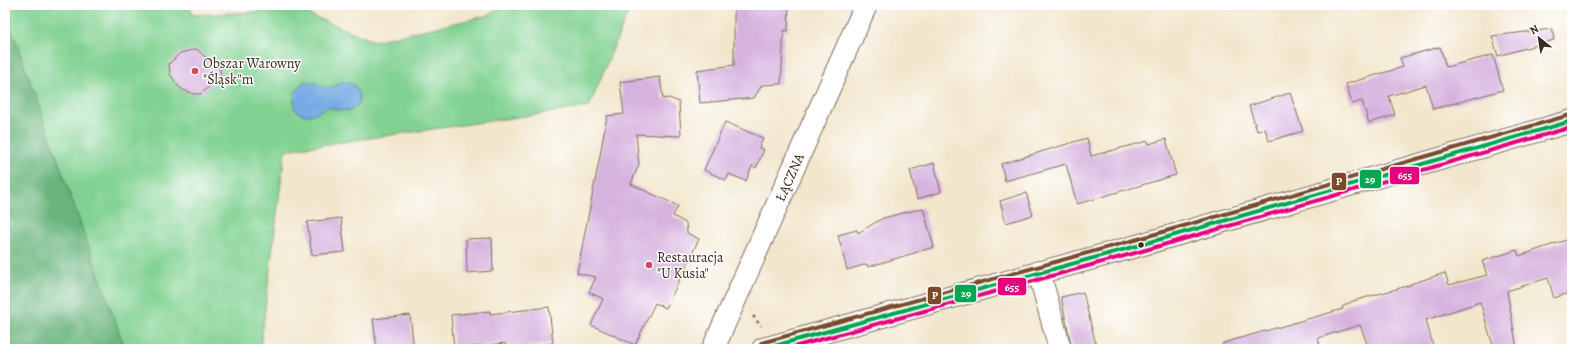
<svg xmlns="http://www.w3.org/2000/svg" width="1577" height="354" font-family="Alegreya,serif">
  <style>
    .green { fill: #81d292; stroke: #5e7e58 }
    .forest { fill: #68b47c; stroke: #526f4d }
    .water { fill: #77abe4; stroke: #596a81 }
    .building { fill: #d6b2de }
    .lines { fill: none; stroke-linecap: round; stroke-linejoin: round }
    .minor-casing { stroke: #7b6c5b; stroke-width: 24 }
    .tertiary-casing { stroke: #7b6c5b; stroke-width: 24 }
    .path { stroke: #7b6c5b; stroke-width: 2.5; stroke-dasharray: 3 3; stroke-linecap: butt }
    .minor { stroke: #fff; stroke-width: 22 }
    .tertiary { stroke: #fff; stroke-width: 22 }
    .bus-1-casing { stroke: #fff; stroke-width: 7 }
    .bus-2-casing { stroke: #fff; stroke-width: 7 }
    .bus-3-casing { stroke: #fff; stroke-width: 7 }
    .bus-1 { stroke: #00a651; stroke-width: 4 }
    .bus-2 { stroke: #e5007d; stroke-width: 4 }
    .bus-3 { stroke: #7a4b2a; stroke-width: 4 }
    .poi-dot { fill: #d1495b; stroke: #fff; stroke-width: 1.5 }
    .bus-dot { fill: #3b2a1e; stroke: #fff; stroke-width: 1.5 }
    .labels { text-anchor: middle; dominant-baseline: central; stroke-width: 3; stroke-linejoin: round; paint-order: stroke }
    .poi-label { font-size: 14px; fill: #3b2a1e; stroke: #fff; text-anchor: start }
    .street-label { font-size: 14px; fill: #3b2a1e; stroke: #fff }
    .line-badge { stroke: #fff; stroke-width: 1.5 }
    .badge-label { font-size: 11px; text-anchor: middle; font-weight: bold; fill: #fff }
  </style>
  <rect width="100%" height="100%" fill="#fff"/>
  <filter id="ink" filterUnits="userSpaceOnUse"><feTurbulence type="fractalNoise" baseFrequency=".025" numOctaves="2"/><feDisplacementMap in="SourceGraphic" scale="8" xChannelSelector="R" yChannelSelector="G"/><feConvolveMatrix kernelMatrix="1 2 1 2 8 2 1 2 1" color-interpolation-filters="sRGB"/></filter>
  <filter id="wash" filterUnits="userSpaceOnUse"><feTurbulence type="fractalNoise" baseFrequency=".012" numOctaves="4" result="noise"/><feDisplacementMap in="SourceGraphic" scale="16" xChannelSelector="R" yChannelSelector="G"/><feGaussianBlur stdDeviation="0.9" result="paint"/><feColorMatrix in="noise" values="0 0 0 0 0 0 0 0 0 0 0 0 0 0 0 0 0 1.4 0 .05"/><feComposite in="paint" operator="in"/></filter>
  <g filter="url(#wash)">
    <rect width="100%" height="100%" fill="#f2e6cc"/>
    <path class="green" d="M5 5H190L192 15 298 10 374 41 486 16 506 5H631L589 107 285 150 260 349H125L12 31H5Z"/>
    <path class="forest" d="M5 31H12L125 349H5Z"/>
    <path class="water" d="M343 81 354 85 359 94V104L350 111 337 110 329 107C315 113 307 121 294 108 294 95 294 91 304 82H314L325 88 335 86Z"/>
    <g id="blocks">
      <g class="building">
        <path d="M734 5H789L788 31 784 30 781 84 762 85 754 98 700 103 697 70 734 65Z"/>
        <path d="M1552 29 1554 40 1498 56 1492 36Z"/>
        <path d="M1440 47 1446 67 1493 55 1503 90 1433 109 1426 85 1389 96 1395 115 1369 123 1362 101 1352 104 1346 84 1403 67 1400 58Z"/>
        <path d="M197 49 204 56 217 63 220 69 221 76 201 94H194L183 90 178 86 170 74 169 64 180 53Z"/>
        <path d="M660 77 663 99 669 98 679 102 681 136 636 134 639 164 631 184 678 206 673 216 686 223 687 233 699 239 666 308 655 303 635 345 591 325 603 299 589 292 596 277 577 273 599 161 607 116 624 114 620 82Z"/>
        <path d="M1290 93 1303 131 1269 141 1265 129 1257 131 1249 106Z"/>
        <path d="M725 122 763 138 759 148 764 150 756 168 752 166 746 181 729 174 726 180 704 170Z"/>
        <path d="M1087 138 1091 156 1148 141 1149 144 1166 139 1176 175 1077 204 1066 164 1005 181 1001 164Z"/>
        <path d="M934 163 941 192 917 199 910 170Z"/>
        <path d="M1026 193 1033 215 1006 223 1000 201Z"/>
        <path d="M923 208 934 247 868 267 867 264 847 270 838 235 857 230 858 233 883 218Z"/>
        <path d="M341 218 345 252 312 255 307 222Z"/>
        <path d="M492 238 493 271 467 273 466 239Z"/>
        <path d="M1572 238V292L1554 298 1548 278 1507 291 1517 349H1494L1480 302 1426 320 1434 349H1369L1360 325 1318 338 1321 349H1223V343L1343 309 1342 307 1353 301 1411 285 1410 284 1445 273 1449 285 1487 275 1482 261 1517 250 1519 256Z"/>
        <path d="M1083 292 1097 349H1072L1061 297Z"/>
        <path d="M549 307 553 343 508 349H506L505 343 454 349 451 315 490 311V314Z"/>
        <path d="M410 315 414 349H377L373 319Z"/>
      </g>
    </g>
  </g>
  <g filter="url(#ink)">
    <use href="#blocks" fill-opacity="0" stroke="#7b6c5b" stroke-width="1"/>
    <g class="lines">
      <defs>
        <path id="minor" d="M1039 272 1060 349"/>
        <g id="tertiary">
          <path id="s1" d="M713 349 866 5"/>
          <path d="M763 349 1133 247 1572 121"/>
        </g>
      </defs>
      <use href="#minor" class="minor-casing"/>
      <use href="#tertiary" class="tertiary-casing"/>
      <path class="path" d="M753 316 761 326"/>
      <use href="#minor" class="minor"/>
      <use href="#tertiary" class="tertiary"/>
      <defs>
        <path id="bus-1" d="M763 349 1133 247 1572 121"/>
        <path id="bus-2" d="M786 349 1135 253 1572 127"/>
        <path id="bus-3" d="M761 343 1131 241 1570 115"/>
      </defs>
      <use href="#bus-1" class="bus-1-casing"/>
      <use href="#bus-2" class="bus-2-casing"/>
      <use href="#bus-3" class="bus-3-casing"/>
      <use href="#bus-1" class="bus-1"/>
      <use href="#bus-2" class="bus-2"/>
      <use href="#bus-3" class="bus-3"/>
    </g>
  </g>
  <g class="poi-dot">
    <circle cx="195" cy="71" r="4"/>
    <circle cx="649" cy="265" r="4"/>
  </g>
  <circle class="bus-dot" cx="1141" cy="245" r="3.5"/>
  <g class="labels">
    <g class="poi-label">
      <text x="203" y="63">Obszar Warowny<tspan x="203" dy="16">"Śląsk"m</tspan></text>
      <text x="657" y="257">Restauracja<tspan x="657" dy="16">"U Kusia"</tspan></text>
    </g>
    <g class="street-label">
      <text stroke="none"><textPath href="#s1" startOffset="188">ŁĄCZNA</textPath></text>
    </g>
  </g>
  <g class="line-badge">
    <rect x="1389" y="166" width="31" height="19" rx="4" fill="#e5007d"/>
    <rect x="1359" y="169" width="23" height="20" rx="4" fill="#00a651"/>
    <rect x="1331" y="172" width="16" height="19" rx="4" fill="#7a4b2a"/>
    <rect x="997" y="277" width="30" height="19" rx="4" fill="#e5007d"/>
    <rect x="954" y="284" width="23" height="19" rx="4" fill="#00a651"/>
    <rect x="927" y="286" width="15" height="19" rx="4" fill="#7a4b2a"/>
  </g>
  <g class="badge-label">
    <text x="1405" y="179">655</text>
    <text x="1370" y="183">29</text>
    <text x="1339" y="185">P</text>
    <text x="1012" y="291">655</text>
    <text x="966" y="297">29</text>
    <text x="935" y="299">P</text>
  </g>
  <rect width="1577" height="354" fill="none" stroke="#fff" stroke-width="20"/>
  <g transform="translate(1539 38) rotate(330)" stroke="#ffffff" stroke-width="3" paint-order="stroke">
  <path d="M0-3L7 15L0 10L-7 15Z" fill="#3b2a1e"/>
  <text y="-6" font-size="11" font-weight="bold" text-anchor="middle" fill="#3b2a1e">N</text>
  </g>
</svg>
